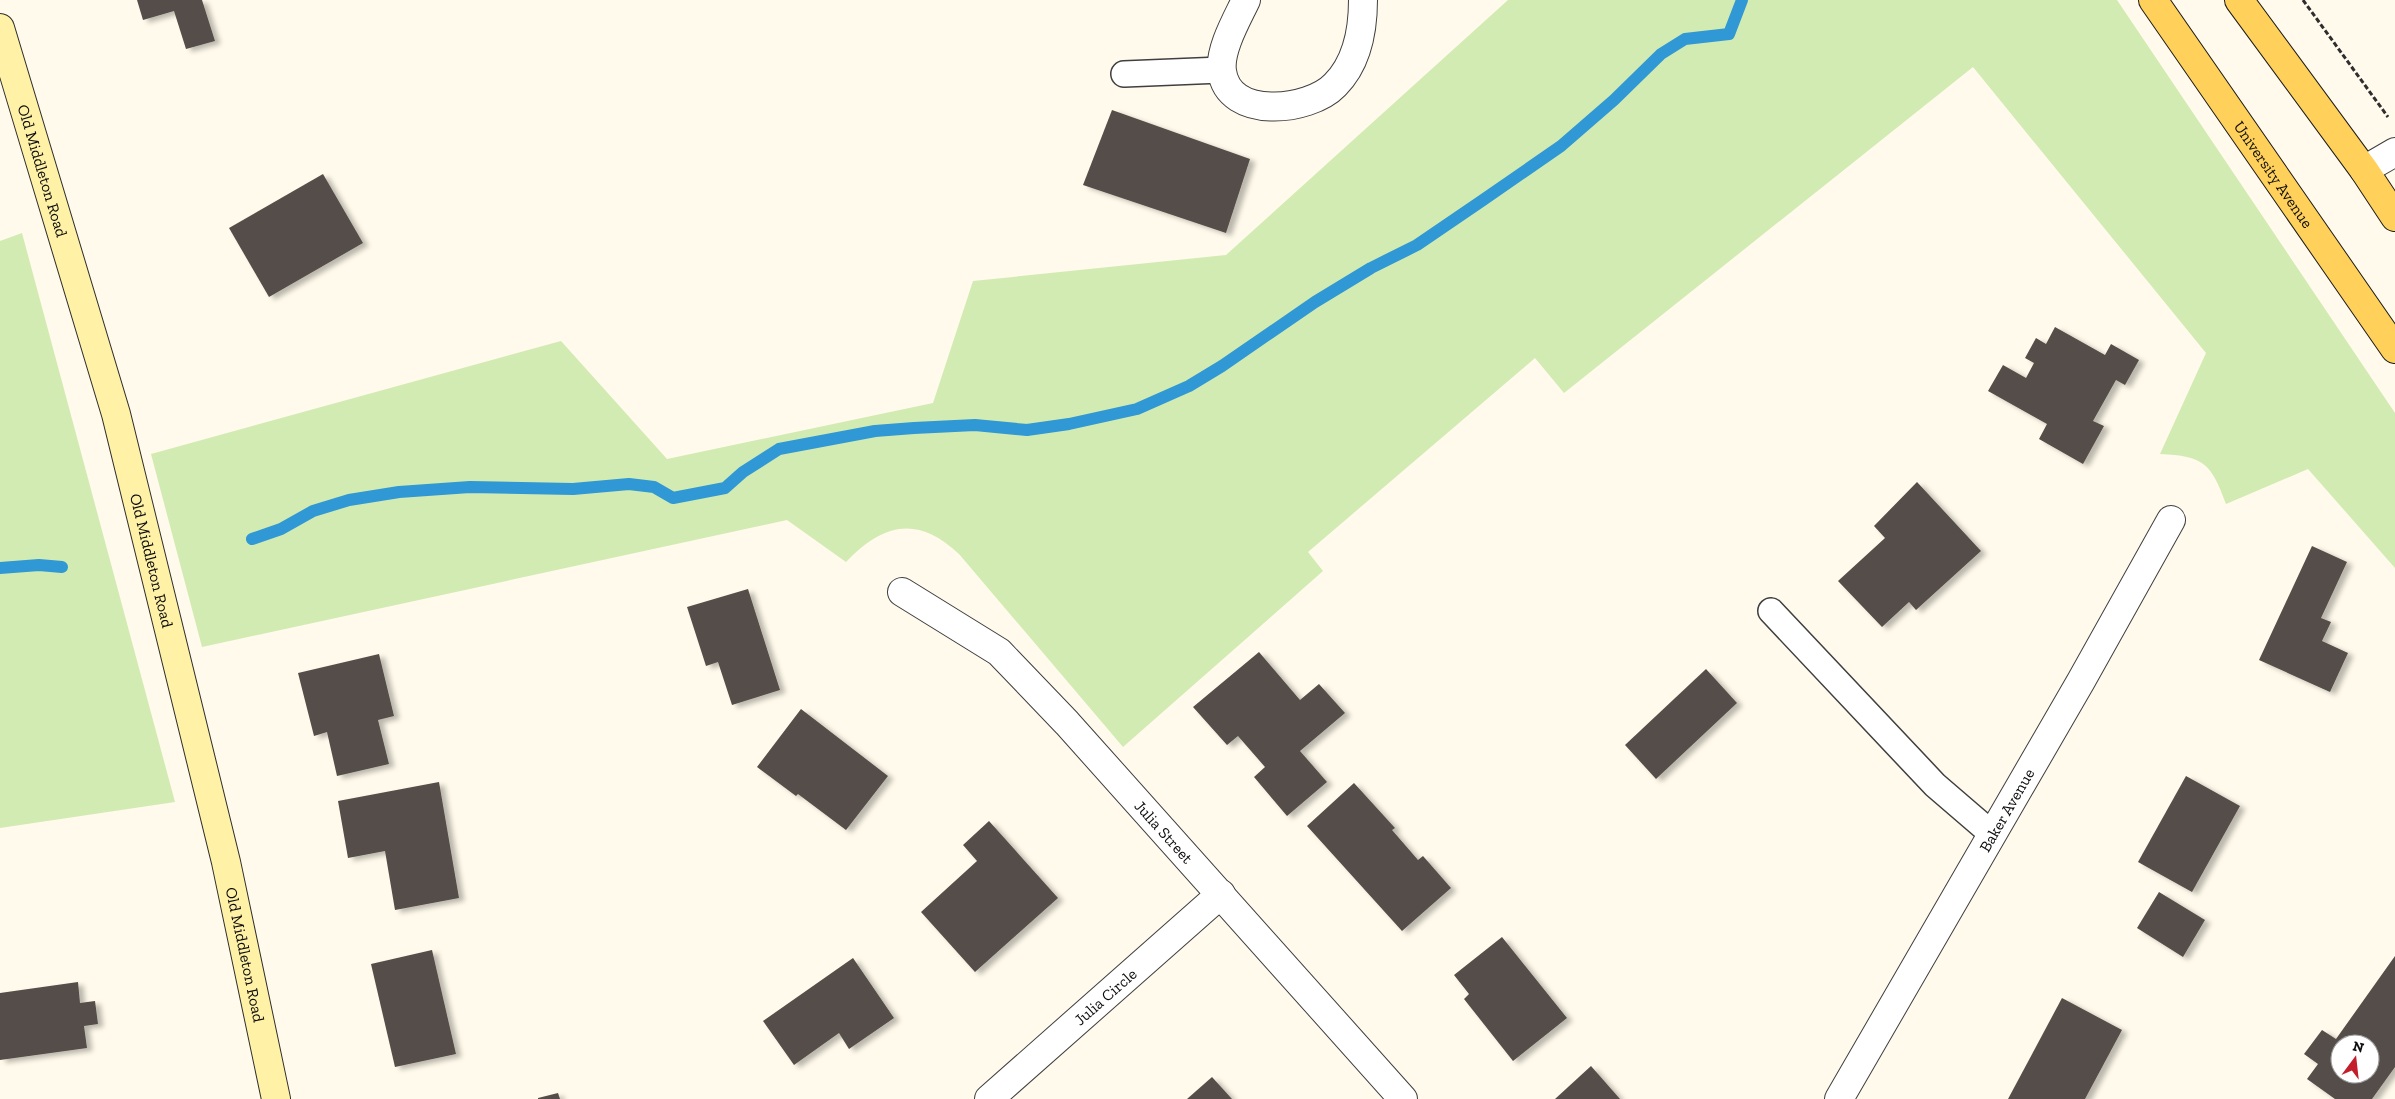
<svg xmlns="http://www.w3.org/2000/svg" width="2395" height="1099" font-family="'Zilla Slab',serif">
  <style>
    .green { fill: #d2ebb3 }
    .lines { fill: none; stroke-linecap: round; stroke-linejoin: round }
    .stream { stroke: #3098d4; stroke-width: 12 }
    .building { fill: #554d48; fill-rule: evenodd; filter: url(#shadow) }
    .lane-casing { stroke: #3f3f3f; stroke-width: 28 }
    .street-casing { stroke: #3f3f3f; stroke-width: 30 }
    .secondary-casing { stroke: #2e2e2e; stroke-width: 30 }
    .primary-casing { stroke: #1d1d1d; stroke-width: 30 }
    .path { stroke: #2e2e2e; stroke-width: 3; stroke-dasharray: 5 2.5; stroke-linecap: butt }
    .lane { stroke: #fff; stroke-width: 25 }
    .street { stroke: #fff; stroke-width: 28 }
    .secondary { stroke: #fff2a6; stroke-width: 28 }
    .primary { stroke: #ffd15b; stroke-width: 28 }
    .labels { text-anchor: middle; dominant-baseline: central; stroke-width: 5; stroke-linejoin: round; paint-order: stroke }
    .street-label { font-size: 16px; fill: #0c0c0c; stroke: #fff }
  </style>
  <defs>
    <filter id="shadow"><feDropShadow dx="5.5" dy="3" stdDeviation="2.5" flood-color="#0004"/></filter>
  </defs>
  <rect width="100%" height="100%" fill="#fffaeb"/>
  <g class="green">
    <path d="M1508 0H2117L2395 413V568L2308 469 2226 504C2211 463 2204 456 2160 454L2206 353 1973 67 1564 393 1535 358 1308 552 1323 571 1123 747 959 554C918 515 883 523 846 562L787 520 202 647 151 454 561 341 667 459 933 403 973 281 1226 255Z"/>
    <path d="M22 233 175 802 0 828V241Z"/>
  </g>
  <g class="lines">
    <g class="stream">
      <path d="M252 539 281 529 313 511 349 500 399 492 470 487 573 489 629 484 654 487 673 498 725 488 743 472 779 449 875 431 914 428 975 425 1027 430 1069 424 1137 409 1189 386 1222 366 1315 302 1371 268 1417 245 1483 200 1561 146 1614 100 1661 54 1685 39 1729 34 1742 0"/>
      <path d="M0 568 39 565 62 567"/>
    </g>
  </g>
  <g class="building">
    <path d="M137 0H202L215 41 186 49 174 11 143 20Z"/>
    <path d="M1112 110 1250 159 1226 233 1083 185Z"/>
    <path d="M323 174 363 243 269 297 229 228Z"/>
    <path d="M2055 327 2105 355 2111 344 2139 360 2125 385 2116 380 2093 421 2104 426 2083 464 2039 439 2047 424 1988 391 2003 365 2026 378 2034 363 2025 358 2036 338 2046 344Z"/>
    <path d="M1917 482 1981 551 1916 610 1909 602 1882 627 1838 581 1885 538 1874 526Z"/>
    <path d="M2312 546 2347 562 2321 618 2331 622 2322 641 2348 653 2330 692 2259 660Z"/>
    <path d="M748 589 780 690 732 705 718 662 706 666 687 607Z"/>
    <path d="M1259 652 1300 700 1319 684 1345 713 1300 751 1327 782 1287 816 1254 777 1265 767 1238 736 1227 745 1193 707Z"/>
    <path d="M379 654 394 716 378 720 389 764 337 776 327 732 314 736 298 673Z"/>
    <path d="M1706 669 1737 703 1656 779 1625 745Z"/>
    <path d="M801 709 888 776 846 830 798 794 796 796 757 767Z"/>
    <path d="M2186 776 2240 806 2192 892 2138 862Z"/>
    <path d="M439 782 459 898 395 910 385 851 348 858 338 801Z"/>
    <path d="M1354 783 1395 828 1392 830 1418 860 1423 856 1451 888 1402 931 1307 826Z"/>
    <path d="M989 821 1058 898 975 972 921 912 977 861 963 845Z"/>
    <path d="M2159 892 2205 920 2183 957 2137 928Z"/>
    <path d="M1502 937 1567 1018 1513 1061 1464 999 1469 994 1454 975Z"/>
    <path d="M432 950 456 1054 395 1067 371 964Z"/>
    <path d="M2395 956V1067L2372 1099H2335L2307 1079 2318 1064 2304 1054 2322 1030 2336 1039ZM2340 1044H2370V1074H2340Z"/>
    <path d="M853 958 894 1018 849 1049 839 1033 794 1065 763 1021Z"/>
    <path d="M78 982 80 1003 95 1001 98 1024 84 1026 87 1048 0 1060V993Z"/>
    <path d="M2062 998 2122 1030 2085 1099H2008Z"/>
    <path d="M1591 1066 1620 1099H1555Z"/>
    <path d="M1212 1077 1232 1099H1187Z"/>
    <path d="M558 1093 560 1099H538V1098Z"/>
  </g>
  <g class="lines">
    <defs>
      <g id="lane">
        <path d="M1124 74 1221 70"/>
        <path d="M1771 611 1935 785 1992 834"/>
      </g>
      <g id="street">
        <path d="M1246 0C1237 19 1219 50 1222 71 1228 120 1309 112 1335 85 1357 63 1363 29 1363 0"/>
        <path d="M2364 170 2395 152"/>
        <path id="s1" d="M902 592 999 652 1067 723 1403 1099"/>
        <path id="s2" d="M989 1099 1221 894"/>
        <path id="s3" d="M1839 1099 2081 681 2171 520"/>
      </g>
      <g id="secondary">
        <path id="s4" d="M0 28 116 414 226 862 276 1099"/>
      </g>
      <g id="primary">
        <path id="s5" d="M2153 0 2395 349"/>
        <path d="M2239 0 2364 170 2395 217"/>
      </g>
    </defs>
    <use href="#lane" class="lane-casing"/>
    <use href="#street" class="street-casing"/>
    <use href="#secondary" class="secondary-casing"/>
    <use href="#primary" class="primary-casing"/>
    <path class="path" d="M2303 0 2388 117"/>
    <use href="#lane" class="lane"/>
    <use href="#street" class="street"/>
    <use href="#secondary" class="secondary"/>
    <use href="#primary" class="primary"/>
  </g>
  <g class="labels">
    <g class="street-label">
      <text stroke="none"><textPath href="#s4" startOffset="149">Old Middleton Road</textPath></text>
      <text stroke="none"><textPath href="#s5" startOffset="212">University Avenue</textPath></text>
      <text stroke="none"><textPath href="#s4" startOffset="554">Old Middleton Road</textPath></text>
      <text stroke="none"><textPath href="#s3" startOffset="334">Baker Avenue</textPath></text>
      <text stroke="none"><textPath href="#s1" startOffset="358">Julia Street</textPath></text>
      <text stroke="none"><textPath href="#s4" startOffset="959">Old Middleton Road</textPath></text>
      <text stroke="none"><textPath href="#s2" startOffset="155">Julia Circle</textPath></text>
    </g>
  </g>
  <g transform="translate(2355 1059) rotate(15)"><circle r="24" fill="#ffffff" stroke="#9e9e9e"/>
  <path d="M0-4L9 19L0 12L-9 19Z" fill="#c31e2b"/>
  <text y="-8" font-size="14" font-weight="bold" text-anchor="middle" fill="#0c0c0c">N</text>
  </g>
</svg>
